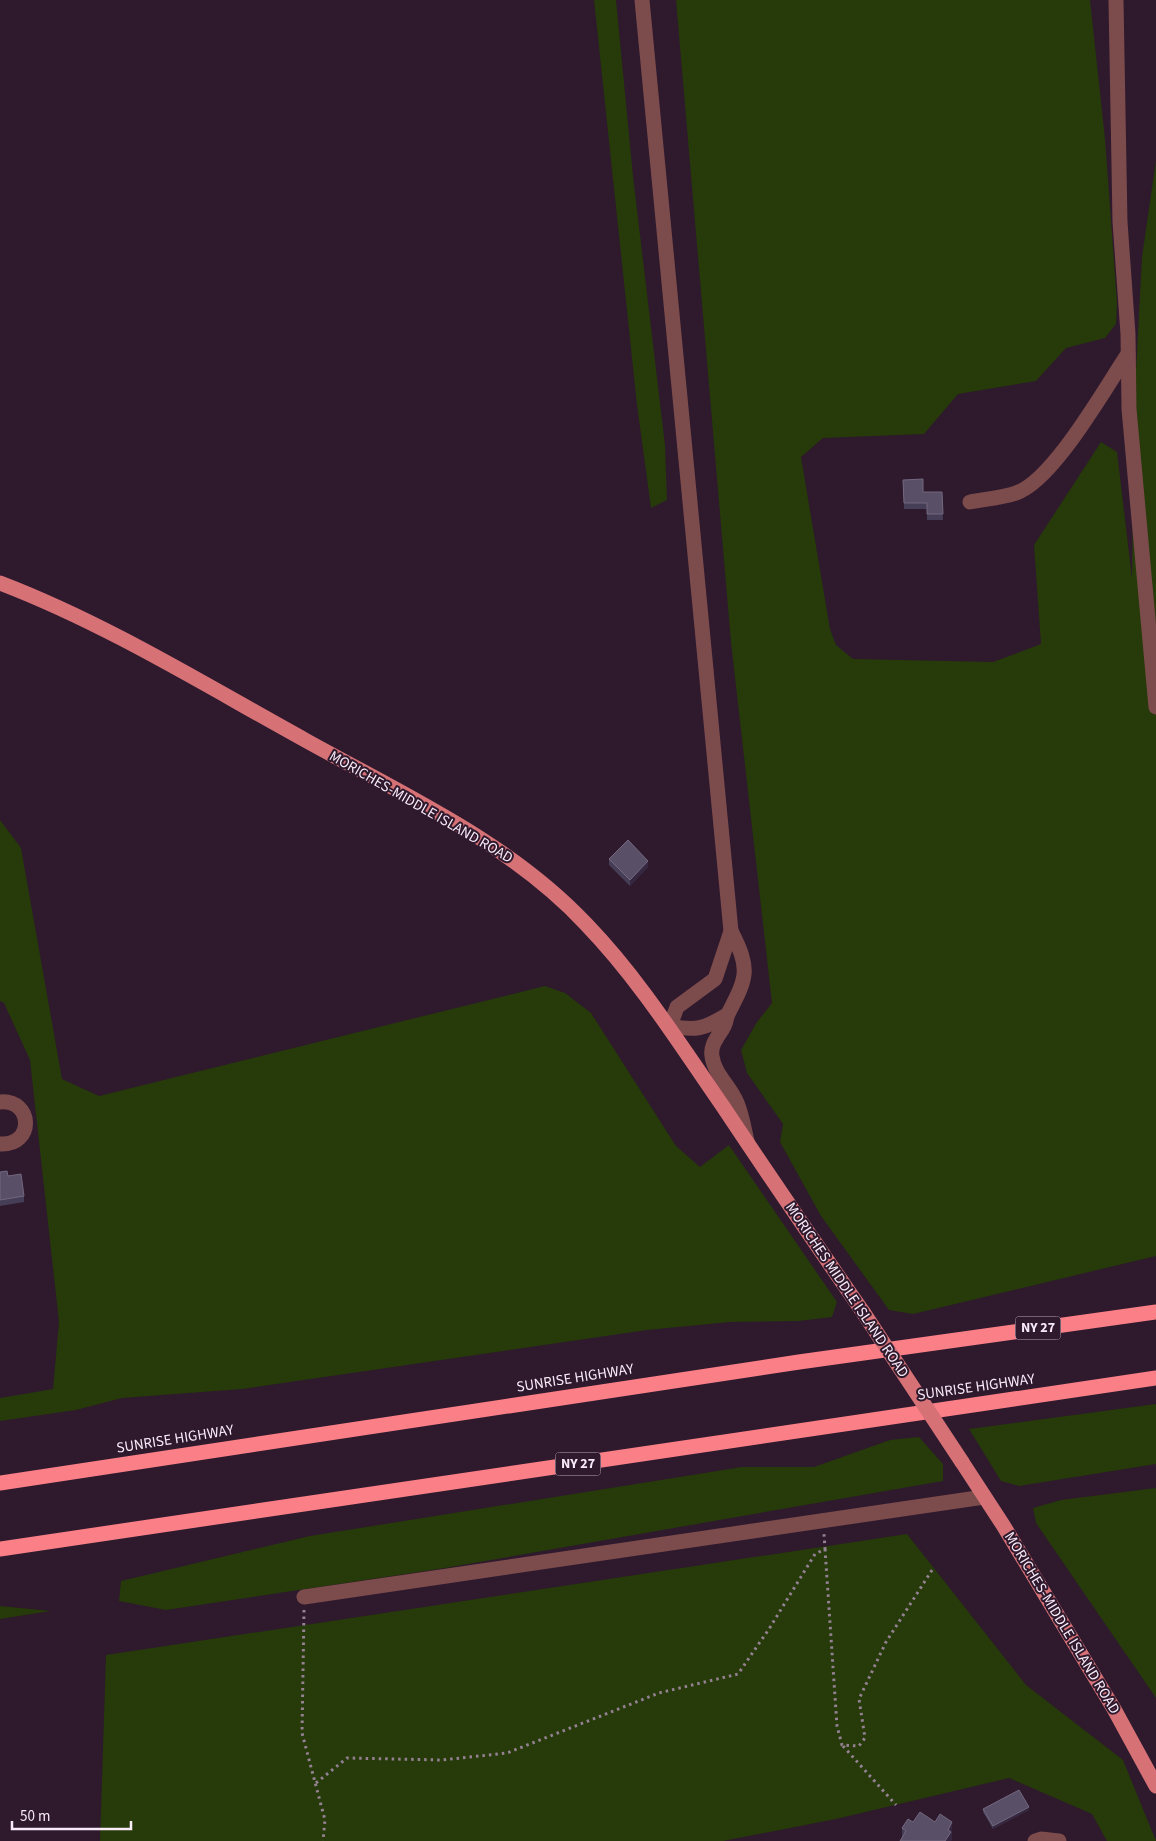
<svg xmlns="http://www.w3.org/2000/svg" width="1156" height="1841" font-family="'Source Sans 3',sans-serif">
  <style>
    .green { fill: #263a0a }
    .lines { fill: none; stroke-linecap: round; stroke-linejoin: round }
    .path { stroke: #948293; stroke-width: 3; stroke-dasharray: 2.5 4; stroke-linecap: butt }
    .minor { stroke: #7c4b4c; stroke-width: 15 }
    .major { stroke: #d67176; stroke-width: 15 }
    .highway { stroke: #fa7f86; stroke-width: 15 }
    .major-bridge { stroke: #d67176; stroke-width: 15 }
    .wall { fill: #463e57 }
    .shaded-wall { fill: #35273f }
    .building { fill: #595068; stroke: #72687f }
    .labels { text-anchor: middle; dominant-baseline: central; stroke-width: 4; stroke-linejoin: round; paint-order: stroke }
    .shield { fill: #2e192d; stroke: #bbabba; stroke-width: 1 }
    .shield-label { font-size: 14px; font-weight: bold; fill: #f8eaf7 }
    .street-label { font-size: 15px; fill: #f8eaf7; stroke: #2e192d }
  </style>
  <rect width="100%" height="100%" fill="#2e192d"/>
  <g class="green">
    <path d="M594 0H616L633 176 665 445 667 500 651 508 637 405Z"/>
    <path d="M676 0H1090L1105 139 1117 302 1116 324 1105 338 1066 348 1036 381 958 394 924 434 823 438 801 457 830 629 836 645 853 659 993 662 1041 644 1034 545 1101 442 1117 452 1132 578 1134 408 1142 257 1156 160V1256L913 1314 889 1310 821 1216 780 1142 783 1124 747 1073 741 1050 757 1022 772 1003 731 642Z"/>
    <path d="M0 820 21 848 62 1079 99 1096 545 986 565 993 591 1013 676 1146 700 1167 729 1145 837 1302 832 1317 799 1321 730 1322 647 1330 242 1389 122 1398 76 1410 0 1421V1398L53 1389 59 1322 30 1060 4 1003 0 1001Z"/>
    <path d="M1156 1404V1464L1019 1486 1001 1481 969 1429Z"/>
    <path d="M919 1437 943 1464V1481L445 1568 166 1610 119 1601 121 1581 310 1536 742 1467H814L890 1440Z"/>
    <path d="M1156 1488V1698L1036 1523 1033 1508 1061 1500Z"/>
    <path d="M907 1534 1026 1685 1123 1760 1156 1841H1107L1092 1814 1009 1778 836 1819 723 1841H100L106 1655Z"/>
    <path d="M0 1606 51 1611 0 1619Z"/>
  </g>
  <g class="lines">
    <g class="path">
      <path d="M825 1549 837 1726 842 1745 859 1746 865 1738 859 1699 886 1642 934 1567"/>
      <path d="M304 1610 302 1733 325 1820 323 1841"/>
      <path d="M843 1746 896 1805"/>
      <path d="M316 1783 347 1758 442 1760 507 1753 659 1693 738 1674 769 1629 815 1554 825 1549 824 1534"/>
    </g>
    <g class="minor">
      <path d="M642 0 731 931 715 979 677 1007 670 1026C696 1031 704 1029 727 1015"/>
      <path d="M1116 0 1120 222 1128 334 1129 409 1156 707"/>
      <path d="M970 502C985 499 1002 498 1016 493 1053 481 1105 388 1128 354"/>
      <path d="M731 931C751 970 747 977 728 1014 726 1018 726 1024 723 1028 718 1037 710 1045 712 1056 714 1074 731 1087 737 1103 742 1115 744 1128 747 1141"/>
      <path d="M0 1102C33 1099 35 1146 0 1144"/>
      <path d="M304 1597 984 1497"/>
      <path d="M1035 1841 1041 1839 1059 1841"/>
    </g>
    <g class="major">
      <path d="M0 583C107 624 205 685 305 740 402 794 509 842 586 924 639 979 679 1043 722 1105 768 1174 815 1243 863 1312"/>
      <path d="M962 1462 1003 1525 1114 1709 1156 1786"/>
    </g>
    <g class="highway">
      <path d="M0 1483 799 1362 1156 1312"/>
      <path d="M0 1549 1156 1378"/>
    </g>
    <path class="major-bridge" d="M863 1312 962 1462"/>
  </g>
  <g class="wall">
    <path d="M903 480 923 492H942L943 520H927V509H904Z"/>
    <path d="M609 859 648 867 630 886 609 865Z"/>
    <path d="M0 1172 8 1176 24 1196V1202L0 1206Z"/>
    <path d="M983 1809 1029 1810 993 1829 983 1812Z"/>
    <path d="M913 1822 952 1840 902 1838V1828Z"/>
  </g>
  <g class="shaded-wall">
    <path d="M648 861V867L630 886V880Z"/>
    <path d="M1029 1807V1810L993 1829V1826Z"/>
    <path d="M952 1822V1840L951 1841H945L948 1830Z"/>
  </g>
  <g class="building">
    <path d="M923 479V492H942L943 514H927V503H904L903 480Z"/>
    <path d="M628 840 648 861 630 880 609 859Z"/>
    <path d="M7 1171 8 1176 21 1174 24 1196 0 1200V1172Z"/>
    <path d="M1019 1790 1029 1807 993 1826 983 1809Z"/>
    <path d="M920 1812 935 1822 940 1814 952 1822 948 1830 951 1832 945 1841H900L906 1831 902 1828 908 1819 913 1822Z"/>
  </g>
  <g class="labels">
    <g class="shield">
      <rect x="1015.5" y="1316.5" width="45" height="23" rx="4"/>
      <rect x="555.5" y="1452.5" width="45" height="23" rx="4"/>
    </g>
    <g class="shield-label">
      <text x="1038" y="1328">NY 27</text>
      <text x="578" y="1464">NY 27</text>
    </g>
    <g class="street-label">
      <text transform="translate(421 807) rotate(30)">MORICHES-MIDDLE ISLAND ROAD</text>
      <text transform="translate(847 1290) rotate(56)">MORICHES MIDDLE ISLAND ROAD</text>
      <text transform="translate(575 1378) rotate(-9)">SUNRISE HIGHWAY</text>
      <text transform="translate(976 1387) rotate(-8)">SUNRISE HIGHWAY</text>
      <text transform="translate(175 1439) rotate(-9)">SUNRISE HIGHWAY</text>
      <text transform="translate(1062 1623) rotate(59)">MORICHES-MIDDLE ISLAND ROAD</text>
    </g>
  </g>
  <path d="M12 1821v8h119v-8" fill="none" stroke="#f8eaf7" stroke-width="2.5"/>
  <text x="20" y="1821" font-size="15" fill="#f8eaf7" stroke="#2e192d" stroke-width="4" paint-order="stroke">50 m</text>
</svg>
